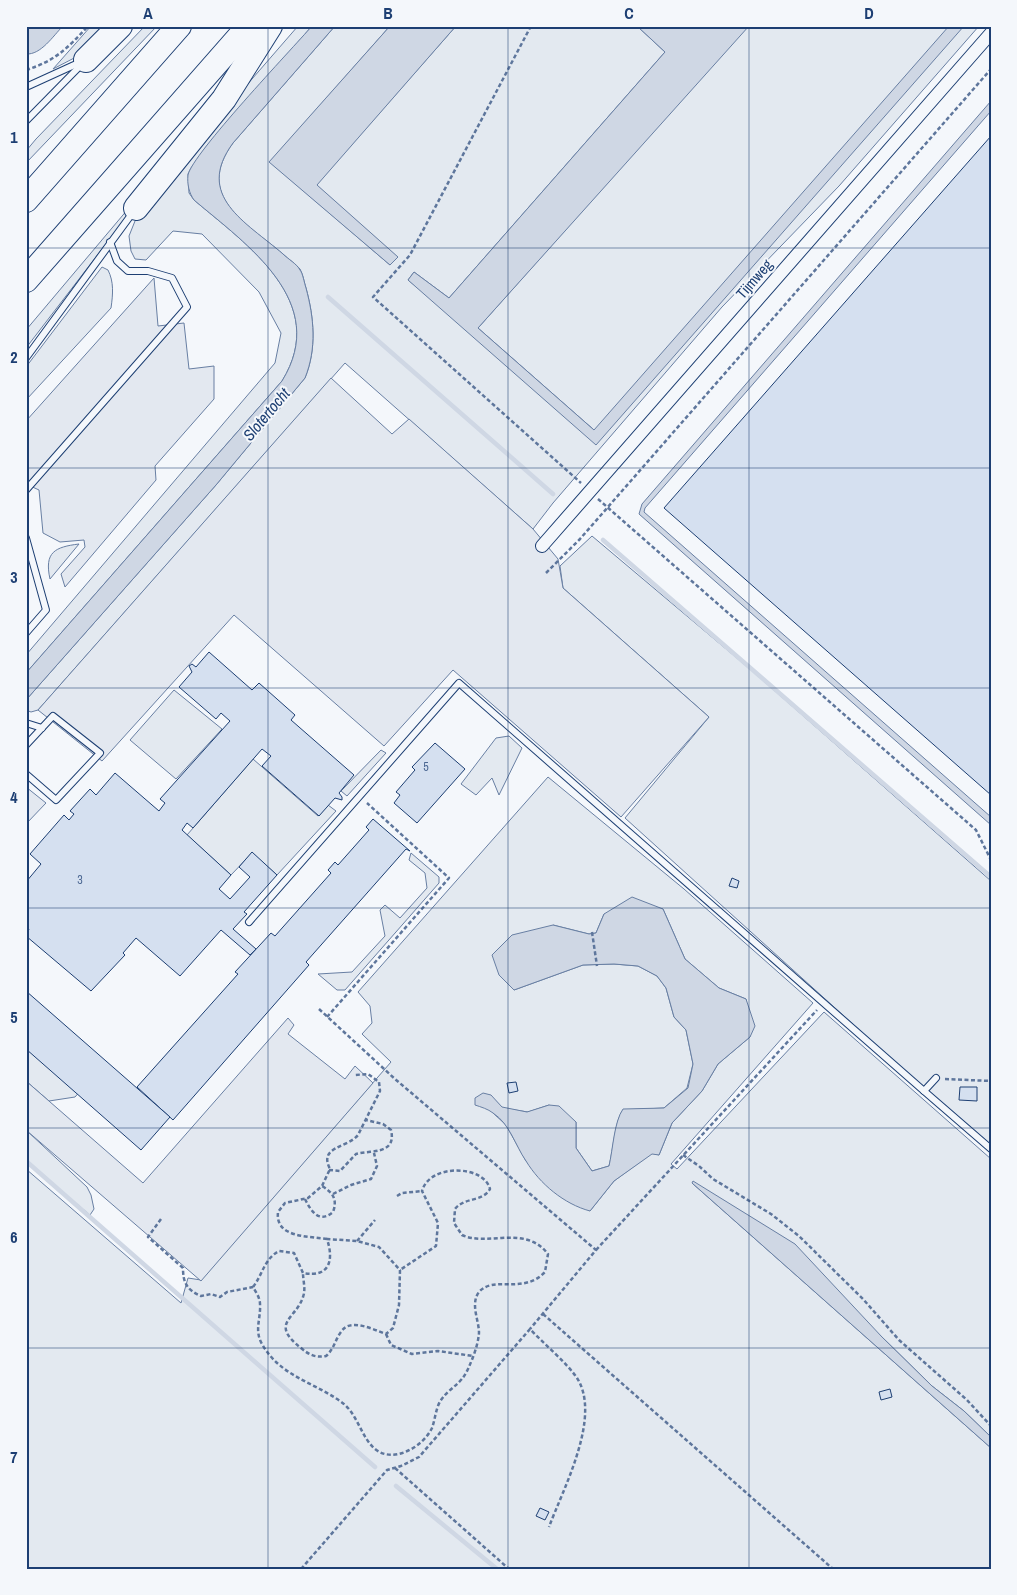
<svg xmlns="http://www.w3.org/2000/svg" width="1017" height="1595" font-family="'Archivo Narrow',sans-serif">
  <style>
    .green { fill: #e3e9f0; stroke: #687fa3; fill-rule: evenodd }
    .parking { fill: #e3e8f0; stroke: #687fa3 }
    .water { fill: #cfd7e4; stroke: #687fa3 }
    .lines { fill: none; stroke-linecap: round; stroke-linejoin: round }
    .stream { stroke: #cfd7e4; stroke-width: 4.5 }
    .building { fill: #d5e0f0; stroke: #1d3f73 }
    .lane-casing { stroke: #1d3f73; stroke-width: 8 }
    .street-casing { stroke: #1d3f73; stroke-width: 14 }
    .highway-casing { stroke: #1d3f73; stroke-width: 26 }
    .path { stroke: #5e769c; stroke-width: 2.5; stroke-dasharray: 4 2.5; stroke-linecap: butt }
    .lane { stroke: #f4f7fb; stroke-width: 6 }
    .street { stroke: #f4f7fb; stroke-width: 12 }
    .highway { stroke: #f4f7fb; stroke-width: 24 }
    .grid { fill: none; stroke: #1d3f73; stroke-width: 1; stroke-opacity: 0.55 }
    .labels { text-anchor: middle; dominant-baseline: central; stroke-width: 4; stroke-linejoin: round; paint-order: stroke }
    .number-label { font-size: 12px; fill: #4b6792 }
    .street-label { font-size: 15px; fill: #1d3f73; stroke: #f4f7fb }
    .water-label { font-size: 16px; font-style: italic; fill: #1d3f73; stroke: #f4f7fb }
    .neatline { fill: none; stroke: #1d3f73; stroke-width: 2 }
    .grid-label { font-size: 16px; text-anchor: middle; font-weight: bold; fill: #1d3f73 }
  </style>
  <rect width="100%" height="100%" fill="#f4f7fb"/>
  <g class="green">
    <path d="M91 26H110L78 56 53 69Z"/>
    <path d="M145 26H157L26 163V151L36 139Z"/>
    <path d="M298 26H312L205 148 191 168 188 174 189 193 194 200C247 245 331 302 282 381L26 673V655L275 363 281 333 259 292 202 234 173 231 146 260 135 259 131 251 129 236 135 221 167 177Z"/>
    <path d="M335 26H390L270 162 390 265 397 257 316 185 456 26H637L665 52 449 298 414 272 408 280 594 430 478 328 747 26H979L839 186 722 307 553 503 533 529 345 363 38 710 31 712 26 710V700L216 485 305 378C317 349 314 317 306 288 304 282 303 274 300 269 296 264 288 259 283 254 245 222 194 196 233 143Z"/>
    <path d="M182 145 26 348V330Z"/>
    <path d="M102 267 108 270C114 282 113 294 111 308L26 400V367Z"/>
    <path d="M592 536 751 670 991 881V1149L625 818 709 717 563 588 560 566Z"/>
    <path d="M79 544 50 579C44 552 55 547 79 544Z"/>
    <path d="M174 690 222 729 176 779 130 740Z"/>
    <path d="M509 736 522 748 499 795 492 778 476 795 461 784 496 738Z"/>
    <path d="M381 750 386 753 347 796 341 791Z"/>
    <path d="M253 759 318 816 328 805 336 811 277 875 252 853 231 875 187 835Z"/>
    <path d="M548 777 684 889 813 1003 671 1164 677 1169 824 1012 991 1159V1437L964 1411 932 1386 882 1337 692 1183 991 1448V1569H26V1169L181 1303 188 1278 201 1280 391 1062 362 1034 372 1023 370 1006 358 992ZM663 909 685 959 719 988 746 999 750 1037 718 1064 702 1091 672 1123 659 1155 652 1153 614 1181 590 1211 526 1161 506 1125 493 1113 491 1096 502 1108 528 1112 549 1105 576 1122V1148L592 1171 609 1166C613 1151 615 1120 623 1110L664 1108 687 1088 693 1064 686 1030 674 1017 666 988 657 976 638 966 614 964 583 965 514 990 553 925 589 934 596 933 604 914Z"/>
    <path d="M411 853 439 877V883L345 990H337L318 974 352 972 385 936 380 910 385 905 400 918 427 888 425 873 409 860Z"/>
    <path d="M26 1040 82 1089 75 1097 49 1101 26 1081Z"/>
    <path d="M26 1130 87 1187 91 1195 94 1209 90 1215 26 1161Z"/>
  </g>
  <g class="parking">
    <path d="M154 278 158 326 184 323 189 369 214 366V399L155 466 156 480 65 587 61 574 85 547 84 540 60 542 43 533 39 490 26 484V421Z"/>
    <path d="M331 378 392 434 409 419 533 529 558 559 563 588 709 717 621 817 453 670 384 746 234 615 102 761 38 710Z"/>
    <path d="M26 787 46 803 26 824Z"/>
    <path d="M288 1018 294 1025 288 1034 345 1079 355 1066 373 1083 201 1281 26 1130V1081L143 1183Z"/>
  </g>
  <g class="water">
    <path d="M26 26H63C53 36 41 55 26 54Z"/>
    <path d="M312 26H335L233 143C194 196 246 222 283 254 288 259 297 264 300 270 303 274 304 282 306 288 314 318 317 348 305 378L216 485 26 700V673L282 381C331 302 247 245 194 200 189 193 187 184 188 175 192 154 292 49 312 26Z"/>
    <path d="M390 26H456L317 185 398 257 390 265 269 162Z"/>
    <path d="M637 26H749L478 328 594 430 949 26H964L596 445 408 280 414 272 449 298 665 52Z"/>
    <path d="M991 101V111L645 508 644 512 991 817V825L639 514 642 504Z"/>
    <path d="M632 897 663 909 685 959 719 988 746 999 755 1026 750 1037 718 1064 702 1091 672 1123 659 1155 652 1154 614 1181 590 1211C564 1204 540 1184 526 1161 515 1145 510 1124 493 1113 488 1109 481 1107 475 1105V1098L483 1093 491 1095 502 1107 527 1112 549 1105 559 1106 576 1122V1148L592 1171 609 1166C613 1149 614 1122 623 1109L664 1108 688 1088 693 1064 686 1030 674 1017 666 988 657 976 638 966 614 964 583 965 514 990 499 975 492 955 512 935 553 925 589 934 596 933 604 914Z"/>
    <path d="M693 1181 795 1244 882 1337 932 1386 964 1411 991 1437V1448L692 1183Z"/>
  </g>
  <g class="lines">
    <g class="stream">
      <path d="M328 297 553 494"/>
      <path d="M603 540 991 877"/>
      <path d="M26 1161 375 1467"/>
      <path d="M396 1486 497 1569"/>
    </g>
  </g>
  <g class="building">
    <path d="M991 136V795L664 508Z"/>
    <path d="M209 652 252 690 259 683 295 715 291 720 354 775 339 793 342 797V800L335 798 319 816 262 766 271 756 262 749 193 828 187 823 182 830 231 875 219 889 230 899 250 877 239 867 252 852 277 875 244 912 247 914 233 929 256 949 250 955 221 930 180 976 136 938 123 953 125 955 91 991 26 936 29 929 26 927V882L41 864 30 854 64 815 69 820 74 814 70 811 90 789 96 795 115 773 159 811 165 803 160 799 230 721 221 713 216 719 179 687 192 672 189 666 192 664 196 667Z"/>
    <path d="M435 743 465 769 417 823 394 803 400 795 396 792 415 770 412 767Z"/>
    <path d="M373 819 410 851 406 849 306 962 309 965 173 1120 137 1087 238 974 235 972 271 933 275 936 331 873 328 870 335 862 338 865 369 830 366 827Z"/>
    <path d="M732 878 739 881 737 888 729 886Z"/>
    <path d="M26 991 170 1117 141 1150 26 1049Z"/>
    <path d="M516 1082 518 1091 509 1093 507 1083Z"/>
    <path d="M960 1087H977V1101L959 1100Z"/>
    <path d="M890 1389 892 1397 881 1400 879 1392Z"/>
    <path d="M540 1508 549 1512 545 1520 536 1516Z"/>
  </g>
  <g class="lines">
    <defs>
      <g id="lane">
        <path d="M26 87 83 61"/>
        <path d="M26 121 84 62"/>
        <path d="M26 358 134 211"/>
        <path d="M26 490 187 307 172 278 148 271H128L117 261 110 242"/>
        <path d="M26 538 46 610 26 633"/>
        <path d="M26 723 42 728"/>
        <path d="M26 745 53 716 100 753 56 800 26 774"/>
        <path d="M249 922 459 683 924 1091 936 1078"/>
        <path d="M924 1091 991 1149"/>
      </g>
      <path id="street" d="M542 546 991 33"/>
      <g id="highway">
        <path d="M86 60 120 26"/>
        <path d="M26 200 179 26"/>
        <path d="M136 208 224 99 270 26"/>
        <path d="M26 280 249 26"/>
      </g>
    </defs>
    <use href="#lane" class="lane-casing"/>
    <use href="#street" class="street-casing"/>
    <use href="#highway" class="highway-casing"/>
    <g class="path">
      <path d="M531 26 410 255 373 297 581 483"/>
      <path d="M26 70C55 61 68 48 88 26"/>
      <path d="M598 499 976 830 991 860"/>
      <path d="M546 573 580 539 991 69"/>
      <path d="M592 932 597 966"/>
      <path d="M319 1009 395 1079 596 1250 530 1329"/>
      <path d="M327 1017 449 878 367 803"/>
      <path d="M945 1079 991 1081"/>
      <path d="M683 1155 699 1166 713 1179 771 1214 799 1236 863 1299 899 1340 967 1400 991 1426"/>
      <path d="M329 1170 340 1171 356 1154C370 1150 397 1155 391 1130L383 1124 366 1120"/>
      <path d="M333 1194 351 1185 371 1179 377 1166 374 1153"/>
      <path d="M397 1196 402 1193 422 1191"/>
      <path d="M305 1199C311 1211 319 1224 333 1212 338 1199 332 1192 322 1186"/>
      <path d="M161 1219 148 1237 183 1268C183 1283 187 1290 201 1296L211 1294 220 1297 227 1292 253 1287C256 1292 260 1298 260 1304 261 1319 254 1330 262 1344 280 1376 313 1382 340 1401 358 1413 360 1436 375 1449 393 1464 423 1447 432 1428 435 1420 436 1407 441 1400 451 1386 460 1386 468 1369 473 1358 478 1345 479 1333 479 1320 470 1304 479 1292 494 1275 523 1295 545 1272L548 1254C525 1224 487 1247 462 1235L454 1223 455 1209C464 1197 483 1202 490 1189 484 1165 430 1163 422 1191L438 1223 436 1246 400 1270"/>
      <path d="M327 1239C308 1236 275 1238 278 1212L285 1203 308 1198 322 1186 330 1169C318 1146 348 1148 358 1135L380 1091 379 1082 368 1074 355 1075"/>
      <path d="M357 1241 375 1220"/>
      <path d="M596 1250 817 1010"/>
      <path d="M253 1287C263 1274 264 1259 279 1251L294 1253 303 1273C330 1278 334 1260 327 1239L357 1241 379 1247 400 1270 399 1305 393 1328 386 1334C374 1330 350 1317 341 1332 335 1340 334 1349 326 1356 316 1358 309 1355 301 1348 269 1323 296 1319 303 1297 306 1289 303 1281 303 1273"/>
      <path d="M543 1314 833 1569"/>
      <path d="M386 1334 391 1345 412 1354 438 1351 473 1356"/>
      <path d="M395 1468 509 1569"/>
      <path d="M301 1569 387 1470 401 1466 419 1457 530 1329C543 1343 567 1363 577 1378 602 1417 563 1489 549 1527"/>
    </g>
    <use href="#lane" class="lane"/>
    <use href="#street" class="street"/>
    <use href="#highway" class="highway"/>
  </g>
  <path class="grid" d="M268 26V1569M508 26V1569M749 26V1569M26 248H991M26 468H991M26 688H991M26 908H991M26 1128H991M26 1348H991"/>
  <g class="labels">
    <g class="number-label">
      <text x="426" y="767">5</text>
      <text x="80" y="880">3</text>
    </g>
    <g class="street-label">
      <text transform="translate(754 279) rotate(-49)">Tijmweg</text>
    </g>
    <g class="water-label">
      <text transform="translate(266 414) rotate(-50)">Slotertocht</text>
    </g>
  </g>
  <rect width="1017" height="1595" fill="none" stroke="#f4f7fb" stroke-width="55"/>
  <rect x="28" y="28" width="962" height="1540" class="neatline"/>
  <g class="grid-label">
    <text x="148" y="19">A</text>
    <text x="388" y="19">B</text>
    <text x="629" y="19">C</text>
    <text x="869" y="19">D</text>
    <text x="14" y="143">1</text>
    <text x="14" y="363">2</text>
    <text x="14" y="583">3</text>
    <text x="14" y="803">4</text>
    <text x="14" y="1023">5</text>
    <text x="14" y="1243">6</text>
    <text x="14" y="1463">7</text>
  </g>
</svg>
